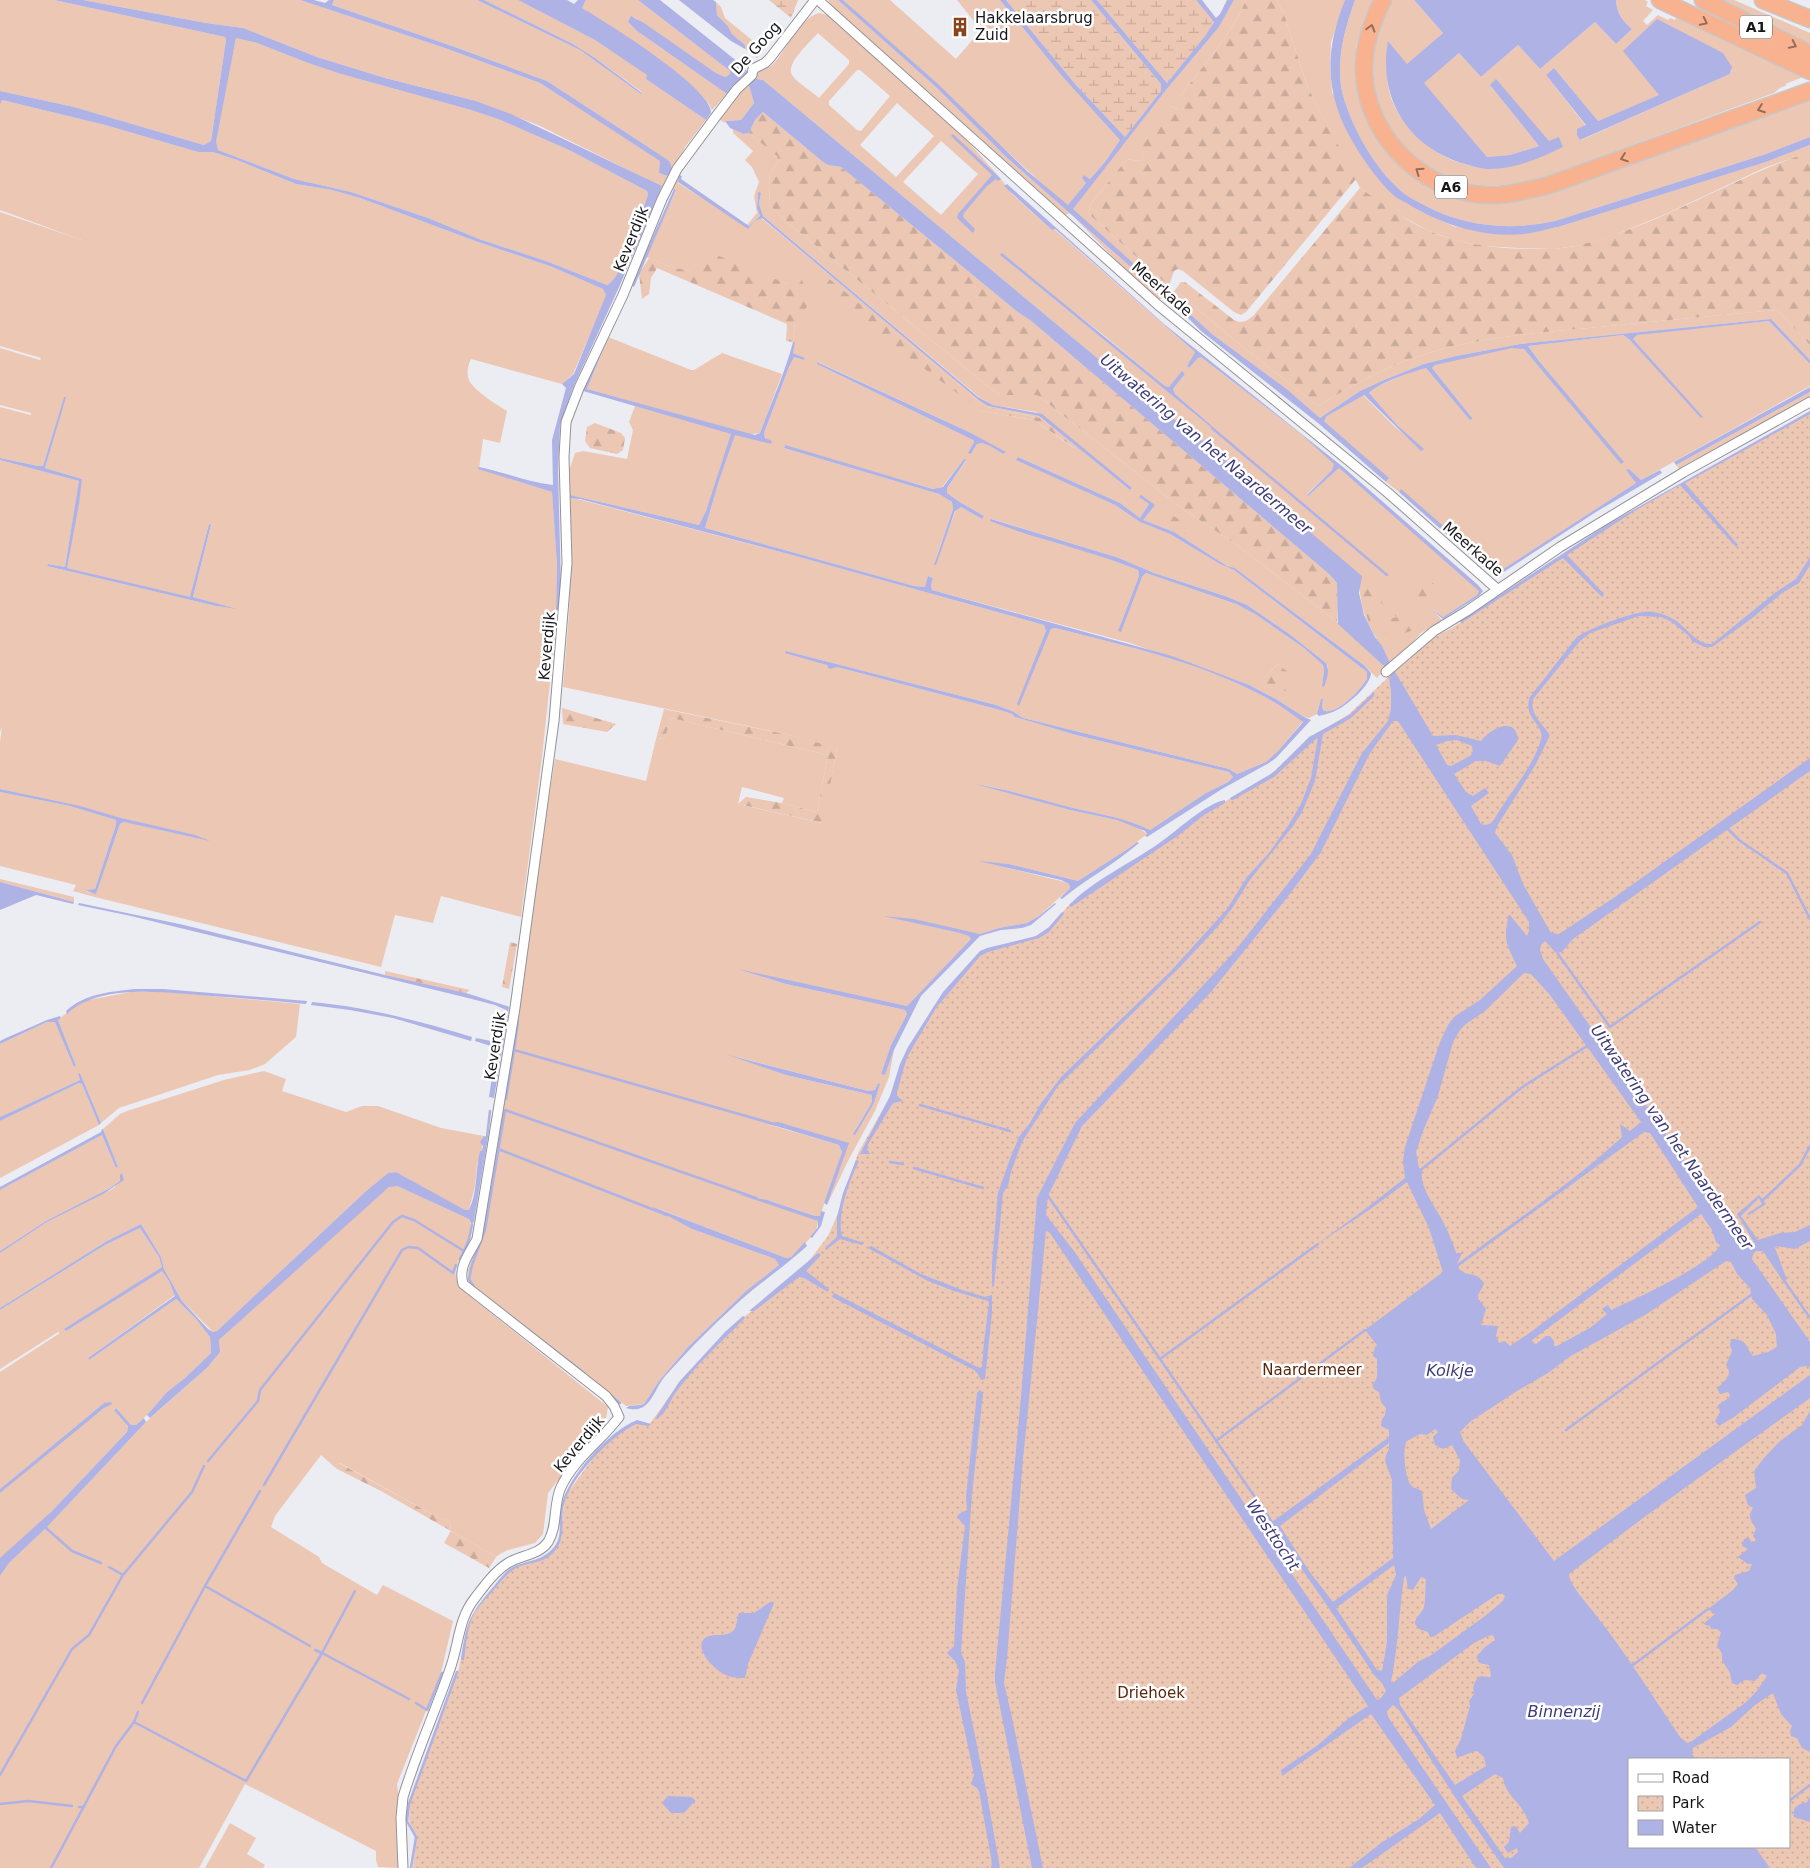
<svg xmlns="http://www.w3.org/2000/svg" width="1810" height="1868" font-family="'DejaVu Sans',sans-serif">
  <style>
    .grass { fill: #ecc7b4; fill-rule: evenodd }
    .forest { fill: url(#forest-firs) }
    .wetland { fill: url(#wetland-marsh) }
    .park { fill: url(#park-dots); fill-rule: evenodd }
    .water { fill: #aeb2e5; fill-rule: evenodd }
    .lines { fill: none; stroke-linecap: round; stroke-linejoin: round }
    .stream { stroke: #aeb2e5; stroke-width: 2.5 }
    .minor-casing { stroke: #939399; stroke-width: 11 }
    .motorway-casing { stroke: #c7c7c8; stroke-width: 19 }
    .minor { stroke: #fff; stroke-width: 9 }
    .motorway { stroke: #f9b28f; stroke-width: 16 }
    .oneway { stroke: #936c5a }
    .labels { text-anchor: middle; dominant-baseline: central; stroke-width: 5; stroke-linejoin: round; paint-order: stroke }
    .shield { fill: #fff; stroke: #5d5d5f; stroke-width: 1 }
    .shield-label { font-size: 14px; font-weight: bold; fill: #17171a }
    .poi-label { font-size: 15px; fill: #17171a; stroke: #fff; text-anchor: start }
    .street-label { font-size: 15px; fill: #17171a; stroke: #fff }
    .park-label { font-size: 15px; fill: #58270a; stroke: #fff }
    .water-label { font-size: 16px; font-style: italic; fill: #3d3c79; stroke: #fff }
  </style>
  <defs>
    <pattern id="forest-firs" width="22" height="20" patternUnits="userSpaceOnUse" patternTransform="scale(1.25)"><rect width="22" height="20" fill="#ecc7b4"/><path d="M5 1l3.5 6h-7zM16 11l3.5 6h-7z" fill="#caaa9a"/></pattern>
    <pattern id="wetland-marsh" width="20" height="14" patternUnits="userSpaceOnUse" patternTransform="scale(1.25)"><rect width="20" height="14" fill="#ecc7b4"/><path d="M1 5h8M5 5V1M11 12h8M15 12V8" fill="none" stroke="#caaa9a"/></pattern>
    <pattern id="park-dots" width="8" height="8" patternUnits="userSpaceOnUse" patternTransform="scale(1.25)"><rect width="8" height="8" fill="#ecc7b4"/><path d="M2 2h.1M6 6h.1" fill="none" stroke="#caaa9a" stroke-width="1.8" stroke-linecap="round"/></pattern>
  </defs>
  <rect width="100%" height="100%" fill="#ececf3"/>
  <g class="grass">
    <path d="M0 0H54L225 37 226 40 211 141 204 145 74 107 0 91Z"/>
    <path d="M83 0H300L442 47 540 83 661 161 659 173 667 176 670 173 665 158 547 81 452 46 332 5 334 0H477L580 50 641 94 642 92 595 58 573 44 484 0H518L595 40 648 75 646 79 706 120 685 147 672 173 666 180 665 188 538 125 476 101 385 78 317 57 243 28 206 23Z"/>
    <path d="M586 0H638L730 71V74L725 77 716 73 634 17 628 22 637 31 727 94 712 110 709 104 699 92 582 8Z"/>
    <path d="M828 0H838L937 88 1005 156 1159 292 1162 289 1072 209 1166 90 1219 27 1234 0H1246C1231 35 1204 65 1181 95L1186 101 1183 110H1179L1171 106 1144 153 1142 160 1139 161 1127 159 1090 205 1089 211 1091 216 1169 286 1160 299H1154L1070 213 1063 216 968 128 833 9Z"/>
    <path d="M843 0H890L956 59 981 30 957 0H1000L1031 38 1120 140 1105 162 1090 179 1084 175 1086 183 1068 206 1064 204Z"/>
    <path d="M1277 0H1345L1331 42 1330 67 1332 92 1393 195 1422 212 1453 226 1484 232 1524 234 1558 227 1766 162 1810 145V156H1798L1764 168 1668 213 1615 235 1583 245 1553 249 1519 248 1483 246 1454 240 1427 230 1392 211 1360 188 1308 88 1285 17Z"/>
    <path d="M1355 0H1373L1364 19 1356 47 1358 82 1398 161 1500 199 1810 98V137L1766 154 1555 221C1509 231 1464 227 1422 204 1415 200 1406 196 1400 190 1380 172 1365 149 1354 125 1349 113 1343 99 1341 86 1337 56 1345 28 1355 0Z"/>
    <path d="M1390 0H1414L1443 33 1407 65 1388 41C1387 60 1385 79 1391 98 1408 144 1461 177 1511 166 1521 164 1539 148 1549 141L1490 85 1539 146 1510 155 1487 157 1423 83 1459 53 1481 77 1518 45 1540 69 1595 22 1616 44 1632 29C1622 20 1617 14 1616 0H1645L1648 2 1646 6 1653 10 1643 21 1647 25 1658 15 1668 20 1670 18 1675 20 1677 16 1806 76 1785 84 1787 85 1780 88 1774 93 1545 177C1521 183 1498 188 1473 184 1417 176 1372 122 1371 66 1371 42 1379 20 1390 0ZM1554 68 1598 121 1660 95 1732 70 1730 74 1581 140 1577 135 1586 126 1546 75Z"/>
    <path d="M1721 0H1734L1810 33V44Z"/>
    <path d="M716 2 721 7 725 18 764 50 757 58 745 49V45L732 34 728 26 717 15Z"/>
    <path d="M819 13 828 15 850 33 954 126 1001 179 1012 194 1052 230 1054 229 1195 352 1187 366 1189 368 1198 358 1201 357 1301 434 1335 464 1332 470 1307 494 1308 496 1339 468 1478 589 1480 591 1477 595 1443 617 1431 608 1442 620 1421 633 1391 665C1377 634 1359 620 1360 583L1191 431 1155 406 763 80 752 78C758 70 769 70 775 62 789 46 797 20 819 13ZM818 33 849 60V64L819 98C813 92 796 82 792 75 785 64 811 41 818 33ZM857 70H860L890 96 861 131 857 130 829 105V101ZM897 103 934 136 896 177 860 145ZM941 141 978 174 941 215 903 182ZM1000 255 1100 332 1165 386 1169 387 1182 372 1185 374 1173 389 1175 394 1211 425 1215 430Z"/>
    <path d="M236 38 257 43 308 63 341 74 471 110 498 119 569 150 647 191 648 195C641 213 622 279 607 285L546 261 479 239 428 218 351 192 294 179 218 150 216 146V139Z"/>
    <path d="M748 82 754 103 741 120 725 121V123L717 118Z"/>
    <path d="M2 100 105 125 198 152H213L237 160 296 184 332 190 360 198 478 242 550 266 603 289 607 295 573 374 562 384 471 359C468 365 466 373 469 380 473 390 497 405 507 411L500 443 483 439 479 469 552 492 557 564 556 626 542 757 521 917 441 896 433 923 395 915 381 967 95 897 73 891 76 885 0 866V792L70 806 116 820V825L95 889 87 890V892L96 893 120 824 125 822 206 840C137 823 70 804 0 789V742L2 727 0 732V460L79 481V483L65 567 48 564 47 566 216 606 231 608 193 597 211 525 209 524 190 598 67 568 82 479 45 468 65 397H64L43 466H38L0 458V407L31 415V413L0 405V348L40 360 41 358 0 346V212L82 240 0 210V105Z"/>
    <path d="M733 129 744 134 749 133 777 155 779 161 769 174 770 185 769 205 788 223 990 388 1000 395H1037L1180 507 1237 545 1337 622 1386 668 1377 678 1365 666 1235 568 1227 566 1174 532 1142 520 1155 505 1139 497 1149 504 1140 518 1120 503 1018 457 1017 460 1115 505 1140 522 1170 534 1220 564 1234 570 1367 672V679C1359 691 1340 713 1324 711L1322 707 1323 699H1321L1317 714 1309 718 1304 717 1276 699 1249 685 1130 643 932 590 931 585 933 578 929 576 925 587 914 586 705 528 719 481 735 434 771 444 765 437 764 433 789 367 794 357 804 360 805 358 793 353 794 342H793L795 321 788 284 709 253 690 271 667 266 646 257 676 191 671 188 676 177 679 175 678 183 749 228 755 221 761 218 988 406 1039 416 1130 490 1132 488 1036 412 993 405 979 397 763 216 759 204 761 193H758L757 208 760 216 749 226 747 225 757 213 754 196 759 182 752 167 745 160 753 151 733 133ZM822 273 986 407 1040 418 1075 449 1034 420 981 411ZM818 362 969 432 1005 452 1003 454 990 446 982 443 977 444 971 454 969 452 974 442 973 440 817 364ZM784 446 934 489 942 487 964 459 966 461 947 488V493L958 501 984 516 982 519 961 507 957 508 934 564 953 509 952 502 939 494 784 448ZM992 519 1119 558 1154 573 1225 596 1247 605 1288 633 1326 663 1328 667 1322 686 1324 671 1323 665 1304 648 1255 614 1236 604 1146 573 1142 577 1118 631 1139 576 1138 570C1090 550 1039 540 991 521ZM1278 664 1293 677 1294 680 1263 679Z"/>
    <path d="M1175 290 1238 343 1318 406C1345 390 1372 374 1402 362 1464 338 1533 333 1599 327 1659 321 1718 315 1777 310L1810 345V360L1771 319 1520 344 1456 356 1424 364 1384 380 1360 391 1320 418 1288 390 1212 334 1175 300 1169 298Z"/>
    <path d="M1769 321 1810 364V386L1641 480 1629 469 1627 470 1636 483 1500 571 1496 572 1401 490 1399 492 1386 482 1389 479 1324 421 1327 416 1363 395 1395 427 1423 449 1397 425 1371 396 1369 393 1371 389 1411 372 1426 368 1471 420 1473 419 1432 368 1435 365C1451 361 1511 343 1524 349L1623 463 1539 361 1528 346 1623 335 1630 340 1702 417 1633 339 1637 335 1646 333Z"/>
    <path d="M608 337 691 370H694L722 353 782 374 760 433 750 434 587 389Z"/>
    <path d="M1810 392V398L1680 470 1676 465Z"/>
    <path d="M635 406 732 434 706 511 699 525 570 495V480H566L575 453 583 451 627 459 633 430 629 422Z"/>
    <path d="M570 497 792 555 1044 625 1046 631 1019 705 1051 629 1055 628C1126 646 1200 662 1265 697 1278 704 1290 713 1303 721L1278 751 1266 762 1237 774 1229 769 1023 718 1012 711 996 705 786 651 833 667H837L1000 710 1012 714 1015 717 1076 735 1229 772 1233 777 1228 782 1206 793 1150 830C1124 817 1096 814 1068 807 1039 800 1011 790 982 785L1070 810 1117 820 1136 826 1147 834 1129 848 1078 881 1009 864 984 862 1061 881 1069 884 1070 888 1039 916 1027 923 999 928 980 934 889 917 961 933 970 936 971 939 907 1006 745 971 786 984 905 1010 907 1014 891 1045 881 1074 885 1075 894 1050 889 1077 875 1111 848 1161 827 1205 848 1143 767 1124 839 1145 842 1152 820 1216H815L767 1200 818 1221C818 1235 800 1247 791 1257L786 1258 656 1208 692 1229 775 1259 779 1265 746 1291 688 1347 659 1381 644 1404 626 1406 468 1281V1270L480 1237 555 759 646 781 656 739 665 738 671 718 828 755 817 812 782 803 784 798 742 787 738 804 822 823 837 749 790 735 563 687 569 613 571 556ZM737 1057 868 1091 875 1090 878 1083 880 1084 874 1103 853 1133 872 1102V1095L786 1075Z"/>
    <path d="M0 879 74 897V902L0 882Z"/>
    <path d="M131 992H167L300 1004 296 1037 265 1064 250 1070 218 1075 119 1108 101 1123 80 1073 78 1074 80 1080 0 1117V1044L47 1022H56L74 1067 76 1066 58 1020 75 1006 88 1000Z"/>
    <path d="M264 1071 286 1079 282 1091 346 1112 362 1106H378L441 1128 484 1136 482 1139V1151L477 1164 475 1186 469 1210 465 1211 396 1172 388 1173 365 1192 217 1331 213 1332 182 1301 164 1269 161 1257 141 1224 107 1241 0 1308V1253L47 1222 114 1188 120 1181 110 1188 46 1221 0 1251V1190L102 1135 116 1168 118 1167 103 1129 120 1114 127 1111 224 1080Z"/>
    <path d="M79 1083 82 1084 99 1125 0 1178V1121Z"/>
    <path d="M392 1186H397L469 1219C482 1247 435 1265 467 1294L608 1407 605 1425 574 1460 548 1493 543 1534 535 1543 508 1550 500 1554 496 1557 451 1531 450 1521 439 1518 340 1463 337 1469 321 1455 275 1516 271 1527 319 1557 322 1563 377 1595 383 1585 453 1621 441 1673 397 1784 399 1799 397 1821 400 1868 378 1867 376 1860V1851L245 1784 199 1868H0V1576L9 1563 47 1527 146 1422 208 1367C216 1358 221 1352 219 1340L368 1205 389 1187Z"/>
    <path d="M140 1228 159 1257 162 1267 65 1329 66 1331 162 1270 169 1281 175 1295 88 1358 89 1360 176 1299 196 1319 210 1337 211 1353 185 1378 167 1392 147 1415 136 1425H131L116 1408 114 1409 128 1426 127 1432 52 1511 0 1559V1493L58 1443 107 1406 104 1403 0 1489V1372L60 1333 58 1332 0 1369V1310L105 1245Z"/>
    <path d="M230 1823 256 1838 247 1854 265 1865 263 1868H205Z"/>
  </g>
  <g class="forest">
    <path d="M1246 0H1277L1285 17 1308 88 1356 179 1246 312 1241 315 1234 312 1183 271 1178 269 1174 271 1169 286 1091 216 1089 211 1090 205 1127 159 1139 161 1142 160 1144 153 1139 146 1171 106 1179 110H1183L1185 101 1181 95C1204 65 1231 35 1246 0Z"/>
    <path d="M763 112 823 162 828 165 841 167 1019 313 1030 320 1329 574 1337 583 1338 606 1337 622 1237 545 1180 507 1037 395H1000L990 388 788 223 769 205 770 185 769 174 779 161 777 156 749 133 755 120Z"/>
    <path d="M1798 156H1810V345L1777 310C1718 315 1659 321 1599 327 1533 333 1464 338 1402 362 1372 374 1345 390 1318 406L1238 343 1175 290 1181 282H1185L1234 320C1243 324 1247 321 1254 315L1360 188C1382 203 1403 219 1427 230 1452 241 1478 246 1505 248 1531 249 1559 251 1584 244 1659 225 1726 182 1798 156Z"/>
    <path d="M709 252 788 284 802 280 811 302 795 321 793 342 786 341 787 324 657 268 651 278 649 294 642 299 639 274 649 258 667 266 690 271Z"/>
    <path d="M821 272 986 407 1040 418 1075 446 1076 449 1034 420 981 411 827 296Z"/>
    <path d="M595 423 621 433 625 438 623 450 617 454 590 448 585 441 587 427Z"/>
    <path d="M1168 513 1182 521 1184 533 1194 538 1191 542 1171 530 1163 518Z"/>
    <path d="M1426 575 1435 585 1421 606 1409 596Z"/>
    <path d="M1368 576 1422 627 1385 640V620L1397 617 1378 600 1369 623 1360 593Z"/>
    <path d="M1278 664 1293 676 1294 680 1285 691 1263 683V679Z"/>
    <path d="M562 708 616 724 607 732 563 724Z"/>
    <path d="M664 709 790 735 837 748 823 823 738 804 746 797 782 803 817 812 828 755 671 718 665 738 656 739Z"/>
    <path d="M510 942 517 944 509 989 502 987Z"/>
    <path d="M385 971 470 990 466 993 385 975Z"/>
    <path d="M339 1463 439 1518 450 1521 451 1531 496 1557 489 1568 444 1543 451 1531 381 1491 337 1469Z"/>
  </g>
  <g class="wetland">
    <path d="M769 0H798L791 18Z"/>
    <path d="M1006 0H1091L1161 84V91L1125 137 1076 85Z"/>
    <path d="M1097 0H1196L1214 21 1207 35 1167 83Z"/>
  </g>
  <path class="park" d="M1810 412V1868H413L416 1840 409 1820 410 1803 418 1778 459 1668 468 1625 476 1610 514 1566 536 1561 549 1554 556 1546 561 1535 564 1501 566 1495 596 1454 609 1440 634 1423 649 1425 682 1379 743 1318 802 1270 828 1236 840 1209 858 1153 890 1097 904 1057 934 1006 979 953 1036 938 1045 933 1068 906 1149 853 1195 819 1269 776 1306 741 1349 714 1427 641 1452 628 1632 512ZM1629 1759H1789V1847H1629Z"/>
  <g class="water">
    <path d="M54 0H83L206 23 243 28 317 57 385 78 476 101 511 114 662 186 620 285 572 390 560 426 558 468 561 589 559 610H556L557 564 552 492 478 469 479 467C504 472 527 482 553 485L552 440 566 388 562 384 574 374 606 295 603 289 550 266 478 242 360 198 332 190 296 184 237 160 213 152H198L105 125 2 100 0 105V91L74 107 204 145 211 141 226 40 225 37ZM236 38 257 43 308 63 341 74 471 110 498 119 569 150 647 191 648 195C641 213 622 279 607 285L546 261 479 239 428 218 351 192 294 179 218 150 216 142Z"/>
    <path d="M300 0H314L325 3 329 0H334L332 5 452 46 547 81 665 158 670 162 672 170 667 176 659 173 660 161 540 83 442 47Z"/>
    <path d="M477 0H484L573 44 595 58 642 93 641 94 580 50Z"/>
    <path d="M518 0H567L574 4 578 0H586L582 8C604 21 714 89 711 113L706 120 646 79 647 75 595 40Z"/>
    <path d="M638 0H660L743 66 752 78 763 80 1155 406 1191 431 1362 576 1359 593 1364 615 1375 637 1382 646 1391 665 1386 668 1338 624 1337 583 1329 574 1030 320 1019 313 841 167 828 165 823 162 763 112 755 120 749 133 744 134 730 128 725 121 741 120 754 103 748 82C737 78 733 86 727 94L637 31 628 22 631 16 644 23 716 73 725 77 730 74V71Z"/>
    <path d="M679 0H713L716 2 717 15 728 26 732 34 745 45V49L731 41Z"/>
    <path d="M838 0H843L938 84 1027 171 1068 205 1086 183 1082 178 1084 175 1090 179 1105 162 1120 140 1063 77 1000 0H1006L1076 85 1125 137 1161 91V84L1091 0H1097L1167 83 1206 35 1214 22 1196 0H1202L1216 18 1220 14 1227 0H1234L1219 27 1166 90 1073 209 1162 289 1159 292 1005 156 937 88Z"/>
    <path d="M1345 0H1355C1345 28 1337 56 1341 86 1343 99 1349 113 1354 125 1365 149 1380 172 1400 190 1406 196 1415 200 1422 204 1464 227 1509 231 1555 221L1766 154 1810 137V145L1766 162 1558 227C1547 229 1535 233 1524 234 1484 238 1442 225 1408 204 1403 201 1396 198 1392 194 1378 180 1367 165 1357 149 1325 98 1323 55 1345 0Z"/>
    <path d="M1414 0H1616C1617 14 1622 20 1632 29L1616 44 1595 22 1540 69 1518 45 1481 77 1459 53 1424 83 1487 157 1510 155 1539 146 1490 85 1496 79 1549 141 1559 137 1563 147C1540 158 1513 170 1487 169 1478 168 1469 165 1461 163 1406 145 1378 97 1388 41L1407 64 1443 33Z"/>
    <path d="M1657 19 1723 53 1732 67 1730 74 1580 140 1577 135V129L1586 125 1546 75 1554 68 1598 121 1659 95 1623 51Z"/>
    <path d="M953 134 1001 179 998 181 996 179 987 186 964 213 963 217 975 229 973 233 957 218 958 214 992 175 951 136Z"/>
    <path d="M679 175 682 176 681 179 749 226 760 216 757 208 758 192 761 193 759 204 763 216 978 397 993 405 1042 414 1132 488 1130 490 1039 416 988 406 980 401 762 218 755 221 748 229 678 182Z"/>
    <path d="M1007 184 1164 324 1343 467 1478 585 1483 591 1479 596 1443 619 1430 608 1443 617 1477 595 1479 591 1339 468 1308 496 1307 495 1332 470 1334 464 1301 434 1201 357 1198 358 1189 368 1187 366 1195 352 1055 229 1052 230 1004 186Z"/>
    <path d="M674 189 676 190 634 287 631 285Z"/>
    <path d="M1002 253 1165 386 1169 387 1182 371 1185 374 1173 389 1175 394 1211 425 1217 432 1000 255Z"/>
    <path d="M1175 300 1212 334 1288 390 1320 418 1360 391 1384 380 1424 364 1456 356 1520 344 1771 319 1810 360V364L1769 321 1637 335 1633 339 1703 417 1701 418 1630 340 1623 335 1528 346 1539 361 1624 462 1621 464 1524 349 1512 348 1435 365 1432 368 1473 419 1470 420 1426 368C1414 371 1376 384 1369 393L1397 425 1424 449 1421 451 1364 395 1327 416 1324 421 1389 478 1386 482 1318 423 1201 331 1172 302Z"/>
    <path d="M607 335 608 337 587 389 755 435 760 433C771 403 785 373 793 342H795L793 353 805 358 804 360 794 357 789 367 764 433 765 438 772 441 771 444 735 435 719 481 705 528 914 586 925 587 928 576 933 578 931 585 932 590 1172 656 1249 685 1276 699 1304 717 1311 720 1276 758 1269 763 1222 789 1147 837 1145 836 1147 834 1145 831 1117 820 1070 810 975 784C1007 789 1037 799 1069 807 1097 814 1124 817 1150 830L1206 793 1228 782 1233 777 1229 772 1076 735 1015 717 1012 714 1000 710 837 667 829 669 827 665 785 653 786 651 996 705 1012 711 1023 718 1229 769 1237 774 1266 762 1278 751 1303 722C1290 713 1278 704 1265 697 1200 662 1126 646 1055 628L1051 629 1019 706 1017 704 1046 631 1044 625 792 555 580 499 570 498V509L568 480H570V495L699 525 706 511 731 434 583 391Z"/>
    <path d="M817 362 969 432 1006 452 1003 454 990 446 982 443 977 444 971 454 968 453 974 442 973 440 817 364Z"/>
    <path d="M1810 387V392L1676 465 1674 462Z"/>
    <path d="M64 397H66L45 468 82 479 79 504 67 568 190 597 209 524 211 525 193 597 237 609 216 606 47 566 48 564 65 567 79 481 0 460V458L38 466H43Z"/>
    <path d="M1810 411V414L1685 483 1738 545 1736 547 1680 485 1633 512 1567 555 1604 594 1602 597 1563 558 1461 623 1460 621 1608 524Z"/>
    <path d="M785 445 933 489 943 487 964 459 966 460 947 488V493L958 501 984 516 982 519 961 507 955 511 936 565H934L953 509 952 502 939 494 784 448Z"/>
    <path d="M1018 457 1120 503 1140 518 1149 504 1139 497 1141 495 1155 505 1143 520 1174 532 1227 566 1235 568 1365 666 1371 673C1371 685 1348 704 1339 709 1332 713 1326 714 1319 716L1317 714 1321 699H1323L1322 707 1324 711C1340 713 1359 691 1367 679V672L1234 570 1220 564 1170 534 1140 522 1115 505 1016 460Z"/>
    <path d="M1629 469 1641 480 1660 470 1662 473 1596 512 1499 575H1494L1481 565 1399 492 1401 489 1496 572 1500 571 1636 483 1626 470Z"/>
    <path d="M991 519 1119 558 1154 573 1225 596 1247 605 1288 633 1326 663C1330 671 1327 679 1324 687L1322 686 1324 671 1323 665 1304 648 1255 614 1236 604 1146 573 1142 577 1121 632 1118 631 1139 576 1138 570C1090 550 1038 540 990 521Z"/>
    <path d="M1810 557V565L1799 583 1782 593 1751 619 1712 647H1704L1692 641 1689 636 1672 622 1661 617 1639 616 1590 633 1580 641 1533 699C1529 713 1543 725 1550 735L1536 764 1497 826 1495 833 1512 855 1523 884 1551 933 1559 934 1615 897 1810 758V771L1807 773 1573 939 1562 952 1556 953 1545 941 1541 945 1540 950 1543 959 1746 1248 1755 1244 1737 1214 1759 1195 1766 1204 1749 1215 1747 1214 1762 1204 1759 1198 1741 1216 1758 1240 1780 1233 1795 1232 1810 1225V1241L1795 1249 1777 1246 1775 1248 1787 1280 1781 1278 1763 1251H1756L1753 1254 1752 1259 1810 1342V1368L1808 1366 1800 1367 1734 1417 1719 1426 1715 1421 1720 1412 1718 1405 1729 1398 1730 1395 1728 1392 1720 1394 1717 1388C1724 1382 1734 1375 1726 1365L1732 1351 1730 1345 1731 1339C1748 1339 1745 1347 1753 1356L1768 1352 1777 1347 1776 1334 1767 1315 1752 1299 1750 1288 1737 1274 1731 1262 1726 1261 1645 1315 1569 1357 1548 1373 1517 1391 1471 1421 1460 1432 1464 1442 1554 1561 1810 1375V1398L1643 1518 1569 1574C1569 1584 1585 1601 1591 1609 1624 1650 1651 1694 1680 1737L1687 1743 1692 1741 1745 1703 1756 1692 1767 1676 1762 1673 1755 1681 1745 1680 1737 1685 1732 1683 1730 1673 1722 1660V1653L1717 1646 1721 1632 1717 1629H1711L1710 1626 1703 1624 1715 1614 1708 1609 1733 1590 1738 1584 1734 1578 1735 1575 1749 1571 1752 1564H1748L1738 1557 1748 1549 1742 1546 1744 1539 1749 1538 1752 1543 1756 1540 1753 1536 1756 1529C1751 1519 1747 1518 1753 1508L1748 1505 1745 1495 1756 1488 1754 1471 1764 1458 1779 1442 1802 1425 1810 1411V1752L1802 1748 1797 1738 1791 1736 1790 1731 1792 1726 1781 1714 1773 1693 1755 1705 1731 1727 1693 1748 1692 1754 1696 1759H1629V1847H1755L1770 1868H1504L1455 1797 1399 1710 1393 1705 1387 1711 1388 1717 1491 1868H1476L1440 1813 1362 1868H1349L1381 1843 1419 1819 1435 1805 1371 1714 1282 1776 1281 1770 1318 1745 1349 1718 1368 1706 1050 1233 1046 1231 1023 1459 1007 1658 1004 1683 1011 1713 1043 1868H1032L995 1682V1673L1021 1397 1037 1198 1075 1123 1235 951 1311 854 1362 753 1388 721 1391 709V691L1389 678 1394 670 1433 736 1456 735 1481 741C1490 729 1516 715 1518 740L1500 766 1486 761H1476L1454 774 1466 792 1473 796 1485 788 1489 793 1471 806 1481 824 1485 825 1492 823C1506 797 1534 767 1541 739 1545 725 1522 718 1530 697L1576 638C1589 628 1628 614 1644 612 1652 611 1664 614 1671 618 1685 624 1695 645 1712 644L1776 592 1796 579ZM1393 721H1398L1529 922V931L1527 936 1509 914C1503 940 1506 943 1517 966L1480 1000 1454 1017 1448 1025 1440 1042 1405 1147 1403 1161 1405 1178 1364 1210 1316 1245 1369 1210 1407 1182 1429 1228 1443 1272 1365 1330 1377 1345 1375 1347 1373 1356 1377 1359V1378L1372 1386 1375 1390 1379 1392 1381 1402 1386 1408 1385 1415 1382 1419 1381 1426 1389 1430V1437L1272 1522V1526L1355 1646 1374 1675 1382 1683 1386 1691 1381 1698 1377 1700 1074 1251 1046 1215 1048 1196 1082 1126 1211 992 1286 899 1321 852 1370 753ZM1457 740 1472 746 1473 752 1470 756 1451 766 1447 765 1436 745 1447 741ZM1524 973 1531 974 1550 995 1641 1122 1630 1131 1620 1124 1622 1137C1571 1184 1512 1223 1457 1264L1462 1253H1456C1453 1243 1449 1233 1444 1224 1436 1206 1419 1189 1422 1169L1419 1168 1416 1152 1423 1131 1438 1096 1453 1042 1460 1030 1466 1024 1485 1011ZM1644 1132 1650 1133 1698 1207 1528 1334 1510 1346 1505 1341 1499 1343 1496 1336 1498 1326 1481 1325 1486 1309 1477 1297 1484 1284C1477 1270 1469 1279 1458 1268L1459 1266ZM1701 1214 1712 1230 1716 1242 1720 1245C1711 1265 1633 1300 1611 1310L1608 1305 1602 1309 1607 1314 1590 1328 1557 1346H1554V1341L1550 1336H1546L1536 1344 1533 1343 1532 1340ZM1435 1429 1438 1432 1433 1437 1435 1445 1443 1449 1452 1445 1460 1460 1459 1470 1452 1478 1451 1489 1462 1499 1469 1500 1431 1529 1424 1510 1422 1491C1419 1489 1413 1488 1411 1485 1405 1479 1402 1448 1407 1441L1420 1434 1427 1435ZM1389 1443V1449L1386 1455 1385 1461 1392 1480 1393 1558 1333 1602 1309 1571 1280 1526ZM1394 1565 1396 1575 1387 1595V1642L1382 1671 1377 1670 1336 1608ZM1406 1576 1408 1589 1413 1590 1421 1577 1426 1579C1425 1588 1426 1598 1424 1607 1422 1614 1415 1616 1415 1624L1419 1629 1428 1632 1430 1637H1433L1498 1594H1503L1505 1596 1503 1601 1485 1616 1430 1656 1419 1661 1393 1683 1391 1682C1398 1648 1399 1612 1404 1577ZM1493 1635 1495 1640 1485 1647 1477 1656C1477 1665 1482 1663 1489 1665L1491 1676 1489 1678 1482 1676C1475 1677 1472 1688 1474 1694L1469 1701 1470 1706 1461 1739 1455 1751 1457 1757C1464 1757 1469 1752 1477 1751L1484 1757 1486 1766 1455 1785 1400 1705 1399 1698 1474 1643 1488 1636ZM1495 1774 1503 1778C1505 1793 1517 1800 1524 1812 1526 1815 1528 1820 1529 1823L1520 1833 1515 1826 1511 1827 1509 1842 1504 1847 1508 1853 1517 1848 1518 1852 1511 1858H1505L1462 1796Z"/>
    <path d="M1373 693 1375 694 1373 697 1351 718 1323 734 1315 781 1302 812 1293 826 1249 881 1233 907 1219 925 1181 966 1058 1086 1022 1142 1011 1172 1008 1186 1003 1193 994 1286 992 1287V1262L998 1193 1011 1156 1019 1137 1030 1123 1040 1105 1061 1077 1170 972 1227 909 1247 877 1269 853 1288 826 1301 804 1311 778 1318 737 1274 777 1233 800H1231L1230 798 1274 772 1309 737 1351 714Z"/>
    <path d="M0 789 80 806 121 818 195 835 210 841 124 822 120 824 96 894 87 891V890L95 889 116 825V820L70 806 0 792Z"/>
    <path d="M1225 800V803L1204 815 1179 835 1071 907 1069 905C1094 880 1129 864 1158 844 1176 832 1204 804 1225 800Z"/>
    <path d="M1137 842 1139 843C1115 864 1086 879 1062 899L1060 898 1070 888 1069 884 1061 880 978 861 1009 864 1078 881 1129 848Z"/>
    <path d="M0 882 74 902 73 904 36 895 0 910Z"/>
    <path d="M79 903 184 925 385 975 466 993 507 1006 509 1007 494 1098 489 1097 496 1050 494 1047 475 1041 476 1038 496 1042 500 1019 506 1015V1010L495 1005 468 998 131 916 78 905Z"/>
    <path d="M1055 903 1056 904 1031 925 1022 928 1001 930 980 936 921 996 894 1050 885 1075 881 1074 891 1045 907 1014 905 1010 786 984 738 969 907 1006 971 939 969 936 960 933 883 916 914 919 980 934 999 928 1027 923 1039 916Z"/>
    <path d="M1062 912 1064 914 1049 932 1039 938 988 952 980 956 936 1008 907 1057 897 1092V1096L903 1101 893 1103 868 1144 867 1149 870 1154H860L890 1096 900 1064 908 1047 943 992 980 951 987 948 1036 936 1049 927Z"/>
    <path d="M135 989H163L307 1001 306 1004C274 1001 243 998 211 996 169 993 100 982 67 1014L66 1011C86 993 110 992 135 989Z"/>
    <path d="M312 1002C367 1007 419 1021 472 1037L471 1041 393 1018 350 1010 311 1005Z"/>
    <path d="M60 1016 61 1018 58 1020 76 1066 74 1067 55 1022H47L0 1044V1041L6 1038 47 1020Z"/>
    <path d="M728 1055 868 1091 875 1090 878 1083 880 1084 874 1103 855 1135 853 1134 872 1102V1095L786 1075Z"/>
    <path d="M80 1073 101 1123 99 1125 82 1084 79 1083 0 1121V1117L80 1080 78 1074Z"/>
    <path d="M778 1122 849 1143 827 1205 824 1203 842 1152 839 1145 766 1123Z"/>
    <path d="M102 1129H103L118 1167 116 1168 102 1135 0 1190V1187L101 1132Z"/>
    <path d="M484 1136 488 1137 474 1221 472 1225 469 1219 397 1186 389 1187 219 1340 220 1352 208 1367 150 1418 147 1415 167 1392 185 1378 211 1353 210 1337 196 1319 176 1299 89 1360 88 1358 175 1296 169 1281 162 1271 66 1331 64 1329 162 1267 159 1257 140 1228 105 1245 0 1310V1308L107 1241 141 1224 161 1257 164 1269 182 1301 208 1329 213 1332 217 1331 365 1192 388 1173 396 1172 465 1210H469C478 1192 475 1170 480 1151H482L483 1146 480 1142Z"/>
    <path d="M856 1160 859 1161C849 1182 839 1208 841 1232L842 1236 864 1243 862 1245 840 1239 826 1250 825 1248 837 1237V1217L843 1193Z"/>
    <path d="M122 1173 124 1180 103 1194 47 1222 0 1253V1251L46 1221 110 1188 120 1181V1175Z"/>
    <path d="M738 1194 767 1200 815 1216H820L821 1211 825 1212 821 1226 812 1238 810 1237 818 1227V1221Z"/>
    <path d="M650 1206 786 1258 791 1257 805 1242 807 1246C786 1265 763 1281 742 1299 720 1319 698 1340 679 1361 672 1369 664 1376 659 1385 651 1399 646 1414 626 1408L629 1406 640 1405 644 1404 659 1381 688 1347 746 1291 779 1265 775 1259 692 1229Z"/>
    <path d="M871 1246 921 1274 962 1290 985 1297 992 1295V1313L985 1379 981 1380 978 1374 974 1370 832 1297 834 1293 979 1368 982 1367 984 1342 989 1303 988 1301 954 1291 928 1281 868 1248Z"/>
    <path d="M818 1253 821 1255 806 1271 829 1289 828 1292 804 1278 799 1277 754 1311H749Z"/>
    <path d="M743 1316 745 1317 743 1320C720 1343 695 1366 676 1392 670 1400 665 1417 655 1419L679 1382 725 1332Z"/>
    <path d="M980 1390 983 1394 972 1494 961 1653 965 1662 966 1692 987 1795 1000 1868H991L992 1863 979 1791 977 1788 971 1784 974 1775 956 1690 959 1670 955 1661 947 1653 954 1646 957 1589 965 1526 957 1517 959 1514 967 1510 966 1497 977 1393Z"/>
    <path d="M111 1402 112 1404 104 1408 0 1493V1489L104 1403Z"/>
    <path d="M116 1408 131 1425H136L144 1418 146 1422 47 1527 9 1563 0 1576V1558L52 1511 127 1432 128 1426 114 1410Z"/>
    <path d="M637 1420 651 1424 649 1426 636 1424C611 1436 573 1475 565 1501 559 1517 567 1535 556 1549 546 1564 531 1561 516 1568 509 1572 502 1580 497 1586 490 1595 481 1603 475 1612 467 1626 466 1644 464 1660H461C466 1623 469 1615 494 1586 500 1579 505 1571 513 1567 528 1560 543 1561 554 1547 564 1534 557 1521 561 1507 567 1477 609 1431 637 1420Z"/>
    <path d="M770 1602 774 1603 748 1664 745 1678C738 1678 732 1678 726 1675 716 1671 694 1650 704 1639 711 1632 726 1638 733 1631 738 1626 736 1619 739 1613H754Z"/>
    <path d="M668 1796 691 1797 695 1800V1803L692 1804 684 1813H671L662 1803Z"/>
    <path d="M1810 1796V1822L1794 1817C1792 1806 1798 1805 1807 1802Z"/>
  </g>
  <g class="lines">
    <g class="stream">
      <path d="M1212 428 1387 575"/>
      <path d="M1727 828 1739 840 1787 873 1810 919"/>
      <path d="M1558 954 1610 1027 1760 922"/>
      <path d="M514 1050 518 1021"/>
      <path d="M506 1099 514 1050 774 1124"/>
      <path d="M920 1105 1010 1131"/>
      <path d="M487 1137 490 1111"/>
      <path d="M498 1149 667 1215"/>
      <path d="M890 1162 903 1164"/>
      <path d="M914 1168 983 1188"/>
      <path d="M1422 1169 1521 1088 1587 1046"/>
      <path d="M1048 1196 1272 1522"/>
      <path d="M1762 1201 1800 1165 1810 1146"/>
      <path d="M464 1251 469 1239 472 1225"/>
      <path d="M1781 1276 1810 1318"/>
      <path d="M474 1287 469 1279 472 1265 485 1230 505 1110 756 1198"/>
      <path d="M486 1297 584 1373"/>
      <path d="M1160 1359 1318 1244"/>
      <path d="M608 1393 620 1403"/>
      <path d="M1566 1430 1751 1295"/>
      <path d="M1216 1441 1365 1330"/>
      <path d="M208 1461 258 1401 260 1390 393 1222 402 1216 414 1220 464 1251 460 1259"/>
      <path d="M264 1485 402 1250 408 1247 418 1248 453 1273 456 1265"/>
      <path d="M46 1528 72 1551 101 1563"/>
      <path d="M109 1567 123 1575"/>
      <path d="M205 1586 310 1646"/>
      <path d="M355 1591 322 1653 409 1699"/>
      <path d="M1633 1665 1708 1609"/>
      <path d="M142 1703 205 1586 260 1491"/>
      <path d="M416 1703 427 1710 442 1673"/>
      <path d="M134 1722 138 1712"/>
      <path d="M0 1775 72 1649 89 1635 123 1575 192 1492 204 1466"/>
      <path d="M1789 1801 1810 1785"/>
      <path d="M0 1804 28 1801 72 1806"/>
      <path d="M79 1807H84"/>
      <path d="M51 1868 116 1746 134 1722 246 1781 322 1653 315 1650"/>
      <path d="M411 1868 416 1837 407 1821 409 1804 457 1672"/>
    </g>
    <defs>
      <g id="minor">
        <path d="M818 0 1158 305 1387 492 1497 589"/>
        <path d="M1386 672 1434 631 1467 611 1560 547 1684 472 1810 402"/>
        <path d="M403 1868 401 1818 403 1797C416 1754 435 1712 450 1669 459 1645 458 1619 475 1598 484 1586 495 1571 508 1563 521 1555 539 1555 548 1542 558 1526 553 1504 561 1487 574 1459 601 1441 619 1417L614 1406 606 1396 463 1284C458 1267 469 1254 477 1239L515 1008 554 721 567 563 564 457 566 422 579 388 623 295 662 199 677 169 717 115 737 89 752 75 753 69 765 63 770 58 815 0"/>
      </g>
      <g id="motorway">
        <path d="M1383 0C1371 23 1363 47 1364 73 1367 140 1429 198 1497 195 1515 194 1532 189 1549 185L1810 91"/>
        <path d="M1660 0 1810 71"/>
        <path d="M1703 0 1810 54"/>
        <path d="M1763 0 1810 19"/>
      </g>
    </defs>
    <use href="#minor" class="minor-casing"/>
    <use href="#motorway" class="motorway-casing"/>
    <use href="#minor" class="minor"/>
    <use href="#motorway" class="motorway"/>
  </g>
  <defs><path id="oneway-chevron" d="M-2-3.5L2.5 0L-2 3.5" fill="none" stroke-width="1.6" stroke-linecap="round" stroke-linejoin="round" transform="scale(1.25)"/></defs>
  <g class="oneway">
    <use href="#oneway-chevron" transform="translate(1704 22) rotate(26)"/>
    <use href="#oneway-chevron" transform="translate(1371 28) rotate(-74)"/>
    <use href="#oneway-chevron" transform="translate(1793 45) rotate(26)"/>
    <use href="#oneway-chevron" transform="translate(1761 109) rotate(160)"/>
    <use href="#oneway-chevron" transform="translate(1624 158) rotate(161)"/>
    <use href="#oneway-chevron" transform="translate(1419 171) rotate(-145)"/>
  </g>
  <defs>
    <symbol id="building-bare" viewBox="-9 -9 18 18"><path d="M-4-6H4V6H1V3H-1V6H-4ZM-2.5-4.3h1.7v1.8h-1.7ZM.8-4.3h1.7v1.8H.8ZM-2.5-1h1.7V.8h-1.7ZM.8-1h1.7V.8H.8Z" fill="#8a441c" stroke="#fff" stroke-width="2.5" paint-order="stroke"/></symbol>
  </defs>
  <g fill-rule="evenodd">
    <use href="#building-bare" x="946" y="13" width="28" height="28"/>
  </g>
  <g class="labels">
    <g class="shield">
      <rect x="1740" y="15.5" width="32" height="23" rx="4"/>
      <rect x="1435" y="175.5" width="32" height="23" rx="4"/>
    </g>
    <g class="shield-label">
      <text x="1756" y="27">A1</text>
      <text x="1451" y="187">A6</text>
    </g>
    <g class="poi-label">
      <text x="975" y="18">Hakkelaarsbrug<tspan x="975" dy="17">Zuid</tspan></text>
    </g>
    <g class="street-label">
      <text transform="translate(756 48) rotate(-48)">De Goog</text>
      <text transform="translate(631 239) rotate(-68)">Keverdijk</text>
      <text transform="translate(1162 289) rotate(41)">Meerkade</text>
      <text transform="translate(1473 549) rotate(41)">Meerkade</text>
      <text transform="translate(547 646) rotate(-85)">Keverdijk</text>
      <text transform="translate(495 1046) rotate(-81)">Keverdijk</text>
      <text transform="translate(579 1444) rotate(-50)">Keverdijk</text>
    </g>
    <g class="park-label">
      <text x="1312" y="1370">Naardermeer</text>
      <text x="1151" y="1693">Driehoek</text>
    </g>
    <g class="water-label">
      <text transform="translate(1206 444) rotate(40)">Uitwatering van het Naardermeer</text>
      <text transform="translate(1672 1137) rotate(55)">Uitwatering van het Naardermeer</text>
      <text x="1450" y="1370">Kolkje</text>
      <text transform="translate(1273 1535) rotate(56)">Westtocht</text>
      <text x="1564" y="1711">Binnenzij</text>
    </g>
  </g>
  <rect x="1628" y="1758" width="162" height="90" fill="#ffffff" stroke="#a2a2a3"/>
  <rect x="1638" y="1774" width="25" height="8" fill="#ffffff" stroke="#a2a2a3"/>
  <text x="1672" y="1783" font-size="15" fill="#17171a">Road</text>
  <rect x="1638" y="1796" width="25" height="15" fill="url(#park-dots)" stroke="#a2a2a3"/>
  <text x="1672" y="1808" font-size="15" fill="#17171a">Park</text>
  <rect x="1638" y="1820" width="25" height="15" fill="#aeb2e5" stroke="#a2a2a3"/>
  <text x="1672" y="1833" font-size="15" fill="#17171a">Water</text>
</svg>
